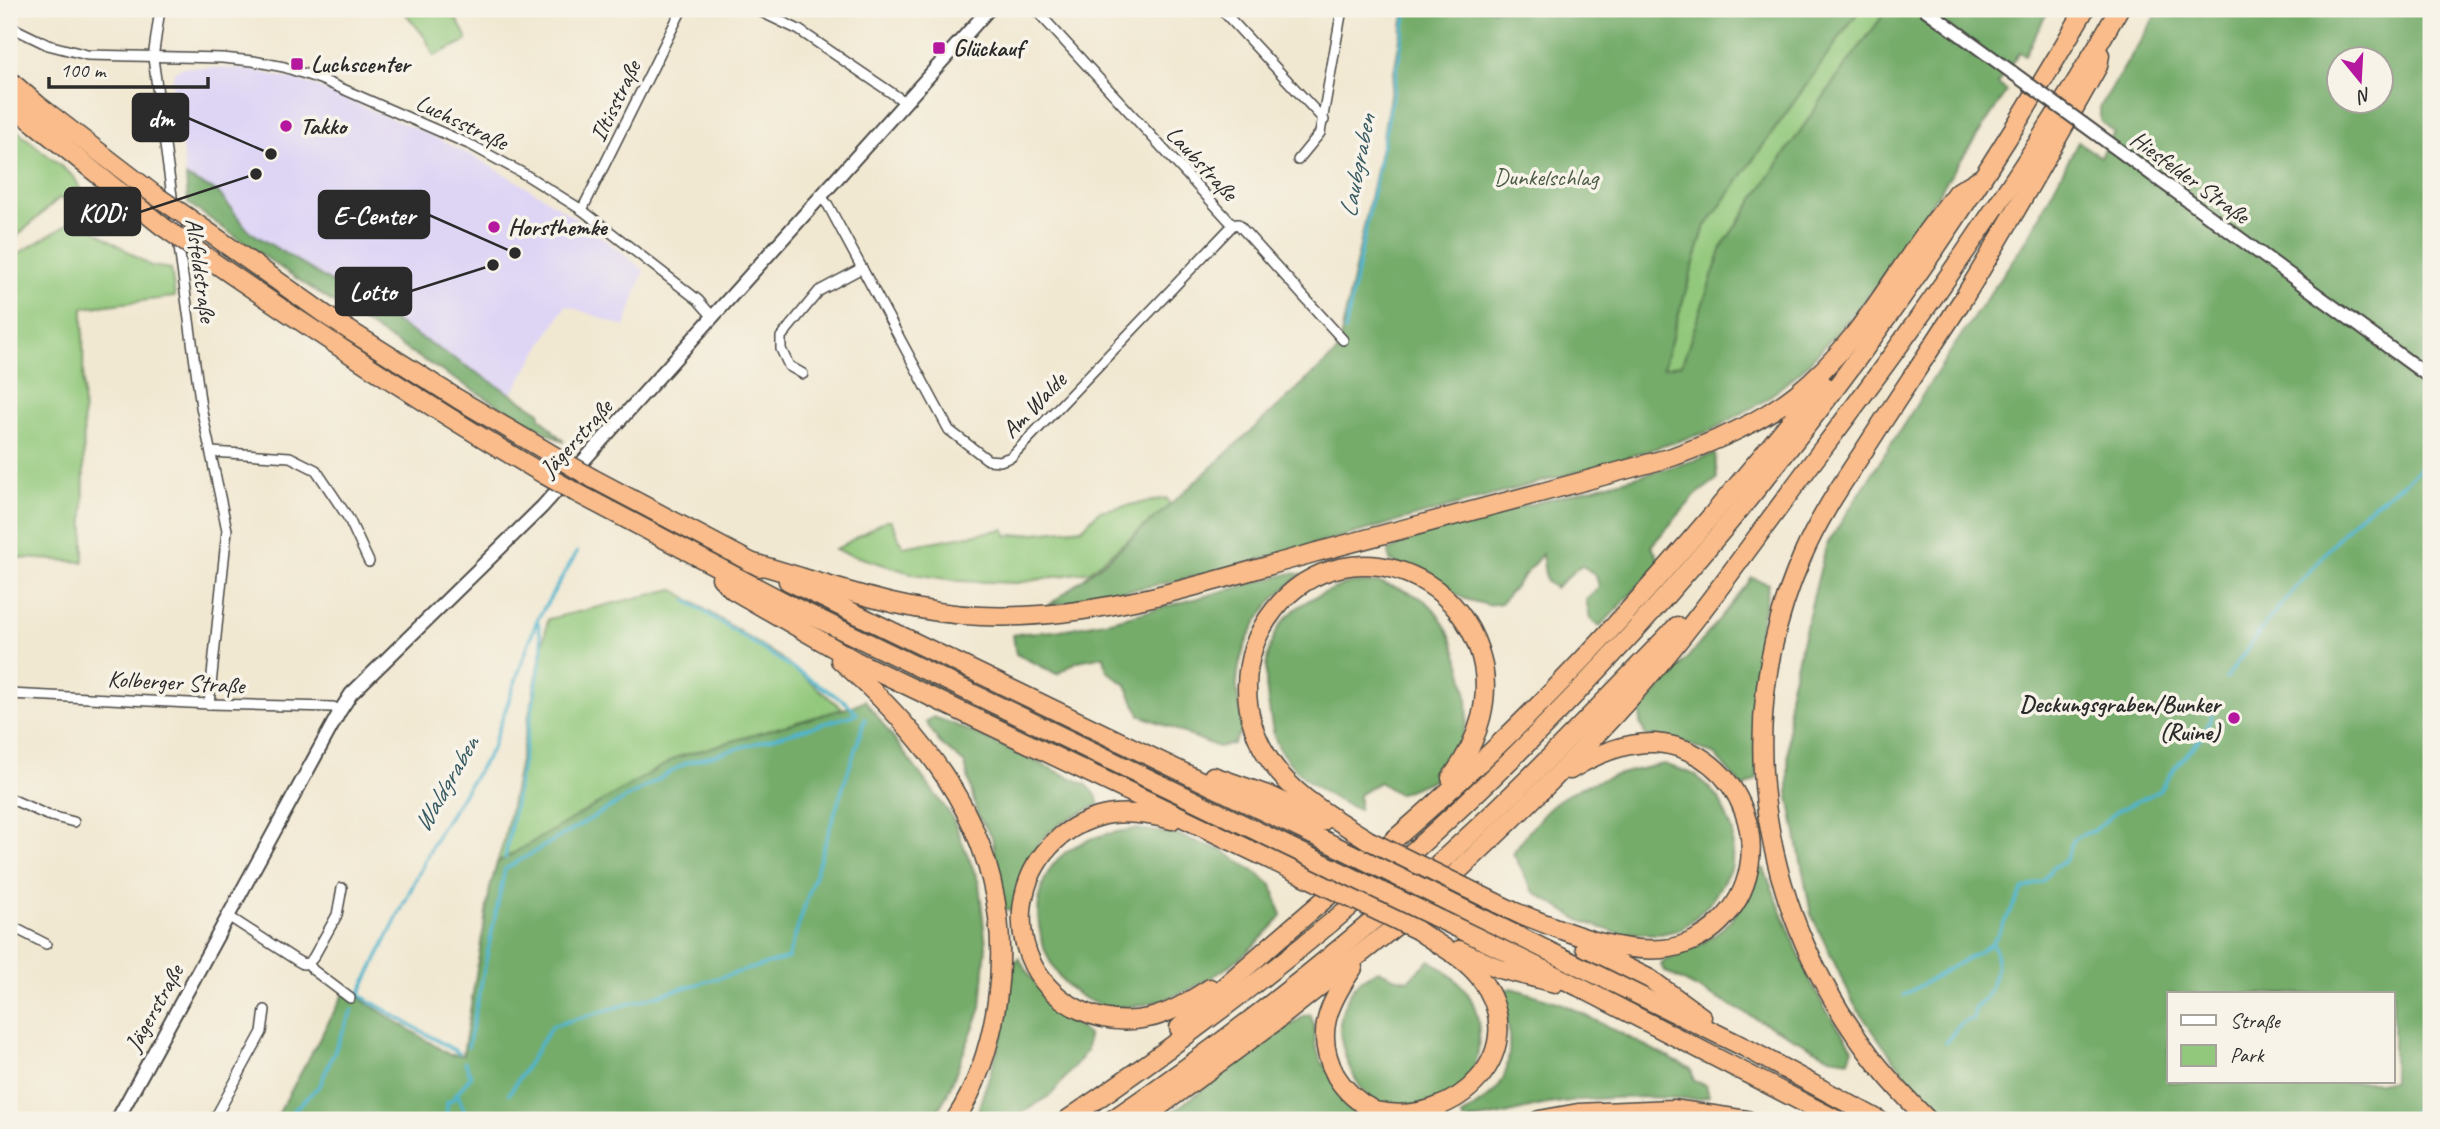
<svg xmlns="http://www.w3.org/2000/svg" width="2440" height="1129" font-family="Caveat,sans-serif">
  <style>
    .built { fill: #ded5f5 }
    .green { fill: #92c87b; stroke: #5e7a53; stroke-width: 2 }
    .forest { fill: #75ac6b; stroke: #506c4b; stroke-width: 2; fill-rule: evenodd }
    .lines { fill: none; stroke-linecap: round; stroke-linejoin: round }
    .stream { stroke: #4fb4cd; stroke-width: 3.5 }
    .minor-casing { stroke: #494744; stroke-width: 12 }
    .tertiary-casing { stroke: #494744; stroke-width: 16 }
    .motorway-casing { stroke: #494744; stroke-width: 21 }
    .minor { stroke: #fff; stroke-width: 9 }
    .tertiary { stroke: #fff; stroke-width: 12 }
    .motorway { stroke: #f9bc8a; stroke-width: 18 }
    .tertiary-bridge-casing { stroke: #494744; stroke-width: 16; stroke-linecap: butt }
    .motorway-bridge-casing { stroke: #494744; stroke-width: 21; stroke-linecap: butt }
    .tertiary-bridge { stroke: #fff; stroke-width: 12 }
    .motorway-bridge { stroke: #f9bc8a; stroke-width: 18 }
    .poi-dot { fill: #b5179e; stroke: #f7f3e8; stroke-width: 2.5 }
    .labels { text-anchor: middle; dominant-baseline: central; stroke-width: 7; stroke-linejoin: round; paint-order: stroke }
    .poi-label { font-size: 24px; font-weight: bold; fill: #2b2b2b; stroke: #f7f3e8; text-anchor: start }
    .street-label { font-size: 24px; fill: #2b2b2b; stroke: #f7f3e8 }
    .park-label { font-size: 24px; fill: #4a5a43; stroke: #f7f3e8 }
    .water-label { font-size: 26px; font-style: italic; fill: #385b64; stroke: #f7f3e8 }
    .leader { fill: none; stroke: #2b2b2b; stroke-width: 2.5 }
    .callout-dot { fill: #2b2b2b; stroke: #f7f3e8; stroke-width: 2.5 }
    .callout { fill: #2b2b2b; stroke: #2b2b2b; stroke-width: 2.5 }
    .callout-label { font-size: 26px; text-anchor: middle; font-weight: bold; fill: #fff }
  </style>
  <rect width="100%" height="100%" fill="#f7f3e8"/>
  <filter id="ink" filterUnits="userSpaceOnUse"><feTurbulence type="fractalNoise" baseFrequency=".0143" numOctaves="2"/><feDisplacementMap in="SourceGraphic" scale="14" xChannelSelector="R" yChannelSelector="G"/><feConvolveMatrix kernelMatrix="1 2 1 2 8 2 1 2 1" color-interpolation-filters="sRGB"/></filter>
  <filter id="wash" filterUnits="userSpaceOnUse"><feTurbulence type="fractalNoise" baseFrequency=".00686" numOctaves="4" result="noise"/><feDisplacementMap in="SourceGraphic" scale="28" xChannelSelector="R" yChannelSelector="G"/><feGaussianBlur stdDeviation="1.57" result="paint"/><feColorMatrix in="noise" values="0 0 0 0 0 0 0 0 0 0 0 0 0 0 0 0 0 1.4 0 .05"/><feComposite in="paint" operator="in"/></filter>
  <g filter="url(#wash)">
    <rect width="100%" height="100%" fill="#f1e8d1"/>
    <path class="built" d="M183 67 247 69 305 82 428 134 475 157 542 196 602 237 644 270 625 327 566 305 511 395 249 231 218 192 186 177 172 81 174 72Z"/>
    <g class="green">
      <path d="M402 9 452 11 467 38 466 41 434 56 425 37Z"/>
      <path d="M1860 9H1888L1835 80 1723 245 1682 365 1663 368 1704 229Z"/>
      <path d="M9 124 74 177 82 192 75 204 59 198 13 240 16 244 9 250Z"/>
      <path d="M77 219 151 266 171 269 175 297 83 308 84 562 9 557V259Z"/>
      <path d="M1166 498 1170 505 1090 571 1017 583 960 581 914 574 835 550 886 520H891L903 547 1004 529 1007 536 1083 528 1099 511Z"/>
      <path d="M673 589 781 658 843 709 678 757 497 863 504 841 548 619Z"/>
    </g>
    <g class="forest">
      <path d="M1405 9H1860L1704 229 1663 368 1682 364 1723 245 1835 80 1888 9H2049L2025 55 2019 52 1998 84 2007 91 1880 281 1841 328 1802 370 1764 401 1710 431 1599 466 1247 563 1176 581 1048 606 1108 559 1170 505 1344 346 1340 340 1382 142Z"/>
      <path d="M2160 9H2431V1120H1951L1912 1082 1885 1048 1854 1004 1811 914 1788 792 1789 695 1826 546 1950 352 2029 236 2078 142 2101 157 2114 132 2100 121V107ZM2338 60H2380V102H2338ZM2169 994H2393V1082H2169Z"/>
      <path d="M186 177 218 192 249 231 540 412V417L564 442C433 370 309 290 188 203Z"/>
      <path d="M1715 454 1717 479 1696 495 1651 546 1661 562 1600 627 1590 619 1586 599 1599 587 1596 575 1581 565 1555 588 1546 581 1542 554 1501 603 1488 605 1465 599 1419 571 1390 561 1389 551C1416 534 1450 527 1481 518 1558 495 1638 479 1715 454Z"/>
      <path d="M1292 573 1302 575C1266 599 1239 640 1237 684 1236 698 1242 714 1244 727L1233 744 1218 747 1140 715 1126 685 1107 671 1104 656 1078 661 1057 674 1016 654 1013 635 1023 633 1055 631 1115 620Z"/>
      <path d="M1752 578 1769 584 1758 639 1754 714 1757 779 1743 788 1715 755 1691 745 1646 736 1640 723 1641 710 1697 647Z"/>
      <path d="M1381 583C1397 588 1417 593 1430 605 1453 626 1475 699 1465 728 1460 744 1449 761 1441 777L1398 794 1379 782 1359 795V810C1329 798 1301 780 1282 753 1272 738 1271 719 1268 701 1260 651 1274 613 1324 593 1332 590 1340 585 1349 584 1359 582 1371 583 1381 583Z"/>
      <path d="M865 700 952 817 979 883 986 945 981 1008 947 1095 932 1120H275L346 990 450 1055H463L490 888 497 863 678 757 853 706Z"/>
      <path d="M933 717 951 723 1087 785 1096 795 1099 805C1039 828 1028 849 1014 910L1004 909 992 837 977 814 965 764 939 742 926 722Z"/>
      <path d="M1664 764 1696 775 1719 798 1733 832 1732 866 1713 899 1699 914 1681 929 1661 934 1617 933 1579 920 1533 891 1513 853C1525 836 1547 806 1565 796 1595 778 1631 771 1664 764Z"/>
      <path d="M1136 829 1174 834 1221 850 1257 873 1272 885 1282 916C1248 957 1203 990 1151 1003 1128 1008 1106 1011 1084 998 1036 972 1019 887 1066 852 1087 837 1112 832 1136 829Z"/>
      <path d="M1759 868 1764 869 1809 978 1824 1007 1853 1048 1849 1060 1830 1057 1664 971 1661 965 1665 960C1716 943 1740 919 1759 868Z"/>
      <path d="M1019 958C1036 989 1060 1013 1088 1035L1087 1050 1052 1094 1011 1120H987L978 1112C981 1097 987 1085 991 1071 1002 1036 1012 1000 1013 964Z"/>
      <path d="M1430 960C1445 971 1463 983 1472 1001 1477 1011 1479 1025 1479 1037 1479 1082 1452 1103 1409 1106 1397 1107 1383 1107 1373 1100 1355 1087 1345 1059 1341 1039 1337 1019 1345 995 1360 981 1365 976 1373 973 1379 970L1393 977 1408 980Z"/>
      <path d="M1512 988 1563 1004 1691 1069 1694 1081 1706 1085 1709 1096 1699 1099C1648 1096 1598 1096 1548 1104 1520 1109 1491 1120 1463 1120L1462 1116C1474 1107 1492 1097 1500 1084 1515 1060 1510 1016 1498 992Z"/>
      <path d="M1310 1014 1314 1025 1315 1044 1321 1061 1355 1107 1380 1120H1161L1304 1016Z"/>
    </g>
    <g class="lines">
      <g class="stream">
        <path d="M1345 331 1393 93 1407 9"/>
        <path d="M2226 678 2269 619 2352 522C2378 496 2416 485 2431 449"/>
        <path d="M505 858 543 648 538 623"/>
        <path d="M1904 995 1992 944 2023 889 2043 881 2052 868 2065 861 2073 841 2081 835 2094 831 2117 811 2159 791 2174 769 2204 734 2212 715"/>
        <path d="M1946 1042C1956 1031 1957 1022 1973 1019L1975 1008C1991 997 2004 961 1992 944"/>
        <path d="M468 1047 505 869 686 763 857 714 847 703 686 600"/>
        <path d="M459 1053 359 995 440 830 491 751 537 620 577 552"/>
        <path d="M457 1093 468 1120"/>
        <path d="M509 1094 552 1026 788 958 865 719"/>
        <path d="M288 1120 293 1111 320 1085 352 1010"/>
        <path d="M441 1120 447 1112V1102L451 1101 471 1076 465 1062"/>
        <path d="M2404 1120 2418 1109 2427 1120"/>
      </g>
    </g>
  </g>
  <g filter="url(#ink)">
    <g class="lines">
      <defs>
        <g id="minor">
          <path d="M160 9 153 58 201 407 227 530 209 704"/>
          <path d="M755 9 799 30 905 102"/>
          <path d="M1035 9 1233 225 1238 224 1343 340"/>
          <path d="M1221 9 1324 120"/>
          <path d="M9 26 48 45 87 55 222 58 253 61 284 67 320 79 473 146 526 175 582 210 698 300 713 317"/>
          <path d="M1298 160 1320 133 1342 9"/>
          <path d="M821 197 828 205 949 430 988 460 1000 461 1011 457 1233 225"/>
          <path d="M582 210 682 9"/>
          <path d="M803 374 789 366 781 349V337L819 291 862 268"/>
          <path d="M211 452 290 457 316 470 349 519 369 562"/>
          <path d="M9 694 209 704 333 707 340 711"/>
          <path d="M9 798 47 815 74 822"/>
          <path d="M228 916 296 960 303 964 308 963 313 970 350 998"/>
          <path d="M9 925 46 944"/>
          <path d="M308 963 313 958 337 915 342 888"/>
          <path d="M214 1120 262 1032 265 1010"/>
        </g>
        <g id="tertiary">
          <path d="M1925 9 2013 73"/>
          <path d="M2083 124 2431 378"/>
          <path d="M117 1120 340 711 351 694 542 507 989 9"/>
        </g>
        <g id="motorway">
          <path d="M9 80 38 105 155 195"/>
          <path d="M9 103 162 226"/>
          <path d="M190 219 330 318 458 399 558 458"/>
          <path d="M196 250C310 329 425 405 545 475"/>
          <path d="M592 478 760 567"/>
          <path d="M575 492 788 604 1335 869"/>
          <path d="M749 562C826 583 901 613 981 616 1095 621 1205 583 1313 553 1433 521 1553 490 1672 457 1716 441 1759 423 1796 394 1847 354 1881 297 1918 244 1930 226 1944 210 1956 193L1979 179"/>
          <path d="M721 578 733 590 856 661 1319 883"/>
          <path d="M788 581 1352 854"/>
          <path d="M840 660C943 751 1017 855 997 1001 991 1042 978 1085 955 1120"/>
          <path d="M1213 776 1273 797 1323 821"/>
          <path d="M1172 820C1148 814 1121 810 1098 817 1007 844 993 968 1080 1010 1101 1020 1125 1023 1148 1018 1170 1014 1191 1000 1210 988"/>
          <path d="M1368 840C1338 821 1304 802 1280 774 1187 662 1308 512 1428 584 1452 599 1470 623 1479 650 1494 695 1479 741 1451 778"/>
          <path d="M1440 888C1505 827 1570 765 1630 698 1697 624 1754 539 1815 459 1924 315 2029 166 2119 9"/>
          <path d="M1466 888 1525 917"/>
          <path d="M1449 902 1744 1047 1879 1120"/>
          <path d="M1515 912C1563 930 1611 953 1663 949 1684 947 1705 937 1720 922 1783 861 1743 749 1655 743 1624 742 1596 754 1570 770"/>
          <path d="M1433 916 1579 987 1837 1120"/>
          <path d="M1585 947 1650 979 1702 1017"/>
          <path d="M1459 950 1500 969 1555 983"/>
          <path d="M1353 968C1329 1003 1313 1034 1336 1076 1345 1091 1359 1103 1375 1111 1457 1129 1535 1050 1480 978 1464 957 1438 945 1417 930"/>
          <path d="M1179 1028C1281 932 1393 846 1495 748 1613 635 1719 509 1822 383"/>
          <path d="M1067 1120C1184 1040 1299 954 1405 859 1677 615 1904 325 2085 9"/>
          <path d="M1112 1120C1213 1051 1312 974 1405 893 1501 811 1589 717 1677 626"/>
          <path d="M1141 1120 1276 1021 1411 914"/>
          <path d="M1539 1120 1578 1113 1673 1109 1747 1120"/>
          <path d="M1928 1120C1910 1102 1892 1083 1876 1063 1762 917 1727 729 1802 557 1818 519 1842 484 1865 449 1897 399 1931 349 1963 299 2010 223 2054 144 2098 66L2100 55"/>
        </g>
      </defs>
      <use href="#minor" class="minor-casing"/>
      <use href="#tertiary" class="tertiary-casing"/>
      <use href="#motorway" class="motorway-casing"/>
      <use href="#minor" class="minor"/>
      <use href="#tertiary" class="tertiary"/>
      <use href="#motorway" class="motorway"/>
      <defs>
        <path id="tertiary-bridge" d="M2013 73 2083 124"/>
        <g id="motorway-bridge">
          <path d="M155 195 190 219"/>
          <path d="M162 226 196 250"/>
          <path d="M558 458 592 478"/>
          <path d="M545 475 575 492"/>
          <path d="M1368 840 1466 888"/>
          <path d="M1352 854 1449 902"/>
          <path d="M1335 869 1433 916"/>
          <path d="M1319 883 1417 930"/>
        </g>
      </defs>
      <use href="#tertiary-bridge" class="tertiary-bridge-casing"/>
      <use href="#motorway-bridge" class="motorway-bridge-casing"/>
      <use href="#tertiary-bridge" class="tertiary-bridge"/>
      <use href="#motorway-bridge" class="motorway-bridge"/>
    </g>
  </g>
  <g class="poi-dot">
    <rect x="932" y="41" width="14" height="14" rx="3.5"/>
    <rect x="290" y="57" width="14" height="14" rx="3.5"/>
    <circle cx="286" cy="126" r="7"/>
    <circle cx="494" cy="227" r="7"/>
    <circle cx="2234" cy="718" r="7"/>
  </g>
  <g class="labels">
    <g class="poi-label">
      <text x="953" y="48">Glückauf</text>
      <text x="311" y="64">Luchscenter</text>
      <text x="300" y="126">Takko</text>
      <text x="508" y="227">Horsthemke</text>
      <text x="2220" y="704" text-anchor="end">Deckungsgraben/Bunker<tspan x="2220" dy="28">(Ruine)</tspan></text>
    </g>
    <g class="street-label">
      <text transform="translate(615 101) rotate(-64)">Iltisstraße</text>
      <text transform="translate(462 122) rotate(26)">Luchsstraße</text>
      <text transform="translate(1202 163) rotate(47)">Laubstraße</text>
      <text transform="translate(2190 177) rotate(36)">Hiesfelder Straße</text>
      <text transform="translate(201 270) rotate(82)">Alsfeldstraße</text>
      <text transform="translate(1034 405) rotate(-46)">Am Walde</text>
      <text transform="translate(576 438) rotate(-48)">Jägerstraße</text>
      <text transform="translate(176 682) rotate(3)">Kolberger Straße</text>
      <text transform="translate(154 1008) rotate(-61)">Jägerstraße</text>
    </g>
    <g class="park-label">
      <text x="1546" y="177">Dunkelschlag</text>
    </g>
    <g class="water-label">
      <text transform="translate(1357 166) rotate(-79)">Laubgraben</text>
      <text transform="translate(446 784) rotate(-60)">Waldgraben</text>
    </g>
  </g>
  <path class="leader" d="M271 154L188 118M256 174L140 212M515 253L429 215M493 265L411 291"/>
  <g class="callout-dot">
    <circle cx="271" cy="154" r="7"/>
    <circle cx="256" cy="174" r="7"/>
    <circle cx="515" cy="253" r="7"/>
    <circle cx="493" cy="265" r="7"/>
  </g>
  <g class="callout">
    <rect x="133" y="94" width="55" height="47" rx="7"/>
    <rect x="65" y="188" width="75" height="47" rx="7"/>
    <rect x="319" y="191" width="110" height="47" rx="7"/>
    <rect x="336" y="268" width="75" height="47" rx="7"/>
  </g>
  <g class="callout-label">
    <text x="161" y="127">dm</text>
    <text x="102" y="221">KODi</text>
    <text x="374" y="224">E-Center</text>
    <text x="373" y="300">Lotto</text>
  </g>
  <rect width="2440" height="1129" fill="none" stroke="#f7f3e8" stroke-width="35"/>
  <rect x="2167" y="992" width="228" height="91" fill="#f7f3e8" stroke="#a5a39c" stroke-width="2"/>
  <rect x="2181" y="1015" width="35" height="10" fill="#ffffff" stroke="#a5a39c" stroke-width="2"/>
  <text x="2230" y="1028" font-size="21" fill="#2b2b2b">Straße</text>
  <rect x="2181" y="1045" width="35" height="21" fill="#92c87b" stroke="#a5a39c" stroke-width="2"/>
  <text x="2230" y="1062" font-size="21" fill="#2b2b2b">Park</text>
  <g transform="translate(2360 80) rotate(162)"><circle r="33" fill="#f7f3e8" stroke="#a5a39c" stroke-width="2"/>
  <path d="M0-5L12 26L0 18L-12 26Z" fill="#b5179e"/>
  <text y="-10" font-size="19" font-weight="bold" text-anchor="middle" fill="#2b2b2b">N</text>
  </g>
  <path d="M49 77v10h159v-10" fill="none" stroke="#2b2b2b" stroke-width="3.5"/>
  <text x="60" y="77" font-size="21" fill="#2b2b2b" stroke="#f7f3e8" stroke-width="5" paint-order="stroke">100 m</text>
</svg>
